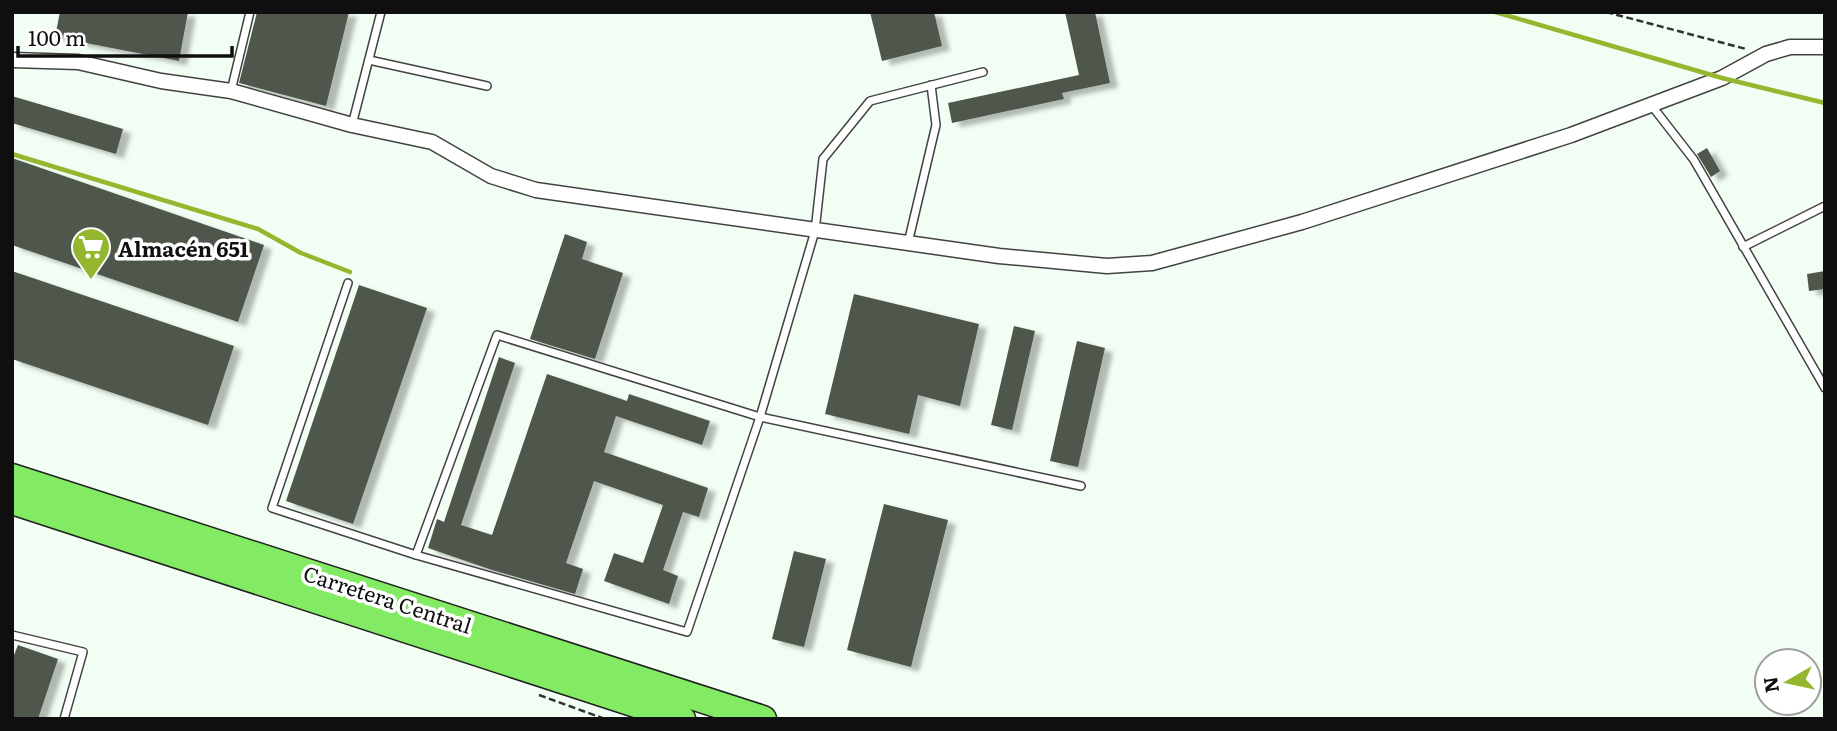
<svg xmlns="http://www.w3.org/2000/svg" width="1837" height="731" font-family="Literata,serif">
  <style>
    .building { fill: #4f574c; filter: url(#shadow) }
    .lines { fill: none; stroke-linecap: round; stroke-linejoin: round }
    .lane-casing { stroke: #424242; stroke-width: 10 }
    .street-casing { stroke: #424242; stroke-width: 17 }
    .highway-casing { stroke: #202020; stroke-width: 29 }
    .path { stroke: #313131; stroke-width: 2.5; stroke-dasharray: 7 3.5; stroke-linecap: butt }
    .lane { stroke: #fff; stroke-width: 7 }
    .street { stroke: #fff; stroke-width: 14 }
    .highway { stroke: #83eb63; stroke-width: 26 }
    .rail { stroke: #94b72f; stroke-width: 4.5 }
    .labels { text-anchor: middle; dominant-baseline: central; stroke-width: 7; stroke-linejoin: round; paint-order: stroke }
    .poi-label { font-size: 21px; font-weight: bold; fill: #0f0f0f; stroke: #fff; text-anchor: start }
    .street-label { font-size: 21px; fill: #0f0f0f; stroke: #fff }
  </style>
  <defs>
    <filter id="shadow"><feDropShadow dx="8" dy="4.5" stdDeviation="2" flood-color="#0004"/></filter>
  </defs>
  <rect width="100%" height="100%" fill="#f2fef3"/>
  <g class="building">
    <path d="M60 12H188L179 61 55 37Z"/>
    <path d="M257 12H349L326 106 239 83Z"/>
    <path d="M870 12H934L942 46 882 61Z"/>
    <path d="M1065 12H1095L1110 83 1062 93 1064 99 952 123 948 103 1079 75Z"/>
    <path d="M12 96 123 129 116 154 12 123Z"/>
    <path d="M1707 148 1720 171 1711 177 1697 154Z"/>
    <path d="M12 158 264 245 238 322 12 245Z"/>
    <path d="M565 234 587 242 582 259 623 273 595 359 530 339Z"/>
    <path d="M12 271 234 346 208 425 12 359Z"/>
    <path d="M1825 271V289L1809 291 1807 274Z"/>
    <path d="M359 285 427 308 353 524 286 501Z"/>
    <path d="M854 294 979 324 960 406 918 395 909 434 825 414Z"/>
    <path d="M1014 326 1035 331 1012 430 991 425Z"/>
    <path d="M1077 341 1105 348 1078 467 1050 461Z"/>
    <path d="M499 357 515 363 461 525 492 535 547 374 627 401 629 394 710 421 702 445 616 416 604 452 708 488 699 517 683 512 663 570 678 576 669 604 604 581 614 553 643 563 663 505 594 481 566 563 583 569 575 594 492 570 428 548 437 519 444 522Z"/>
    <path d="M884 504 948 520 911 667 847 650Z"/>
    <path d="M794 551 826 559 804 647 772 639Z"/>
    <path d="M18 645 58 659 38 719H12V660Z"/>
  </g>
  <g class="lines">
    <defs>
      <g id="lane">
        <path d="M369 60 487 86"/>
        <path d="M231 91 250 12"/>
        <path d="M1652 106 1694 160 1825 388"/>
        <path d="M352 125 381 12"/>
        <path d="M908 243 936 125 931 85"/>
        <path d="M1743 247 1825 206"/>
        <path d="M348 283 272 508 416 555 687 632 760 417 815 231 823 159 870 101 983 72"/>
        <path d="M416 555 497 335 760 417 1081 486"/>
        <path d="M12 635 83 652 64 719"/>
      </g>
      <path id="street" d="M12 60 78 62 161 81 231 91 352 125 432 142 491 176 536 190 999 256 1107 266 1152 263 1302 222 1571 135 1722 78 1766 54 1790 47H1825"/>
      <g id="highway">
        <path d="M12 477 763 719"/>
        <path d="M12 501 682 719"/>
      </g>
    </defs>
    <use href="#lane" class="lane-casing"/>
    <use href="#street" class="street-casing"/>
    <use href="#highway" class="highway-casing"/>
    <g class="path">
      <path d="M1606 12 1746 49"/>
      <path d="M539 695 605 719"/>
    </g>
    <use href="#lane" class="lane"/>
    <use href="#street" class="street"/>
    <use href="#highway" class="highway"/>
    <g class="rail">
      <path d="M1495 12 1722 78 1825 103"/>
      <path d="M12 154 258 229 301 253 350 272"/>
    </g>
  </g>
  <defs>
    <symbol id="supermarket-pin" viewBox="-11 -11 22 30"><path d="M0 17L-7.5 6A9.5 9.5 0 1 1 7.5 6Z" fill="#94b72f" stroke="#fff"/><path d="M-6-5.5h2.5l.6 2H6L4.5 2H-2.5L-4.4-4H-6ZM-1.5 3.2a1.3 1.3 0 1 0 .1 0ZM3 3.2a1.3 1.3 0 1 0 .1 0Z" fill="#fff"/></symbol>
  </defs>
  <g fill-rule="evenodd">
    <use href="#supermarket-pin" x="69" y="225" width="44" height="60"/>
  </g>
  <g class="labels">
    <g class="poi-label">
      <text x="118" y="247">Almacén 651</text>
    </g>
    <g class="street-label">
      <text transform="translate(388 598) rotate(18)">Carretera Central</text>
    </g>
  </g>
  <rect width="1837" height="731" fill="none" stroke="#0f0f0f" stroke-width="28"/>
  <g transform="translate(1788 682) rotate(261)"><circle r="33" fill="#ffffff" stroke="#9f9f9f" stroke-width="2"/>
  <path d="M0-5L12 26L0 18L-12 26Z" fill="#94b72f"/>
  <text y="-10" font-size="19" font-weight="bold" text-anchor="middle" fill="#0f0f0f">N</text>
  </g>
  <path d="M18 46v10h214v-10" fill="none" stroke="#0f0f0f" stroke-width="3.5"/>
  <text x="28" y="46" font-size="21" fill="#0f0f0f" stroke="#ffffff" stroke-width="5" paint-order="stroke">100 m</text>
</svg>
